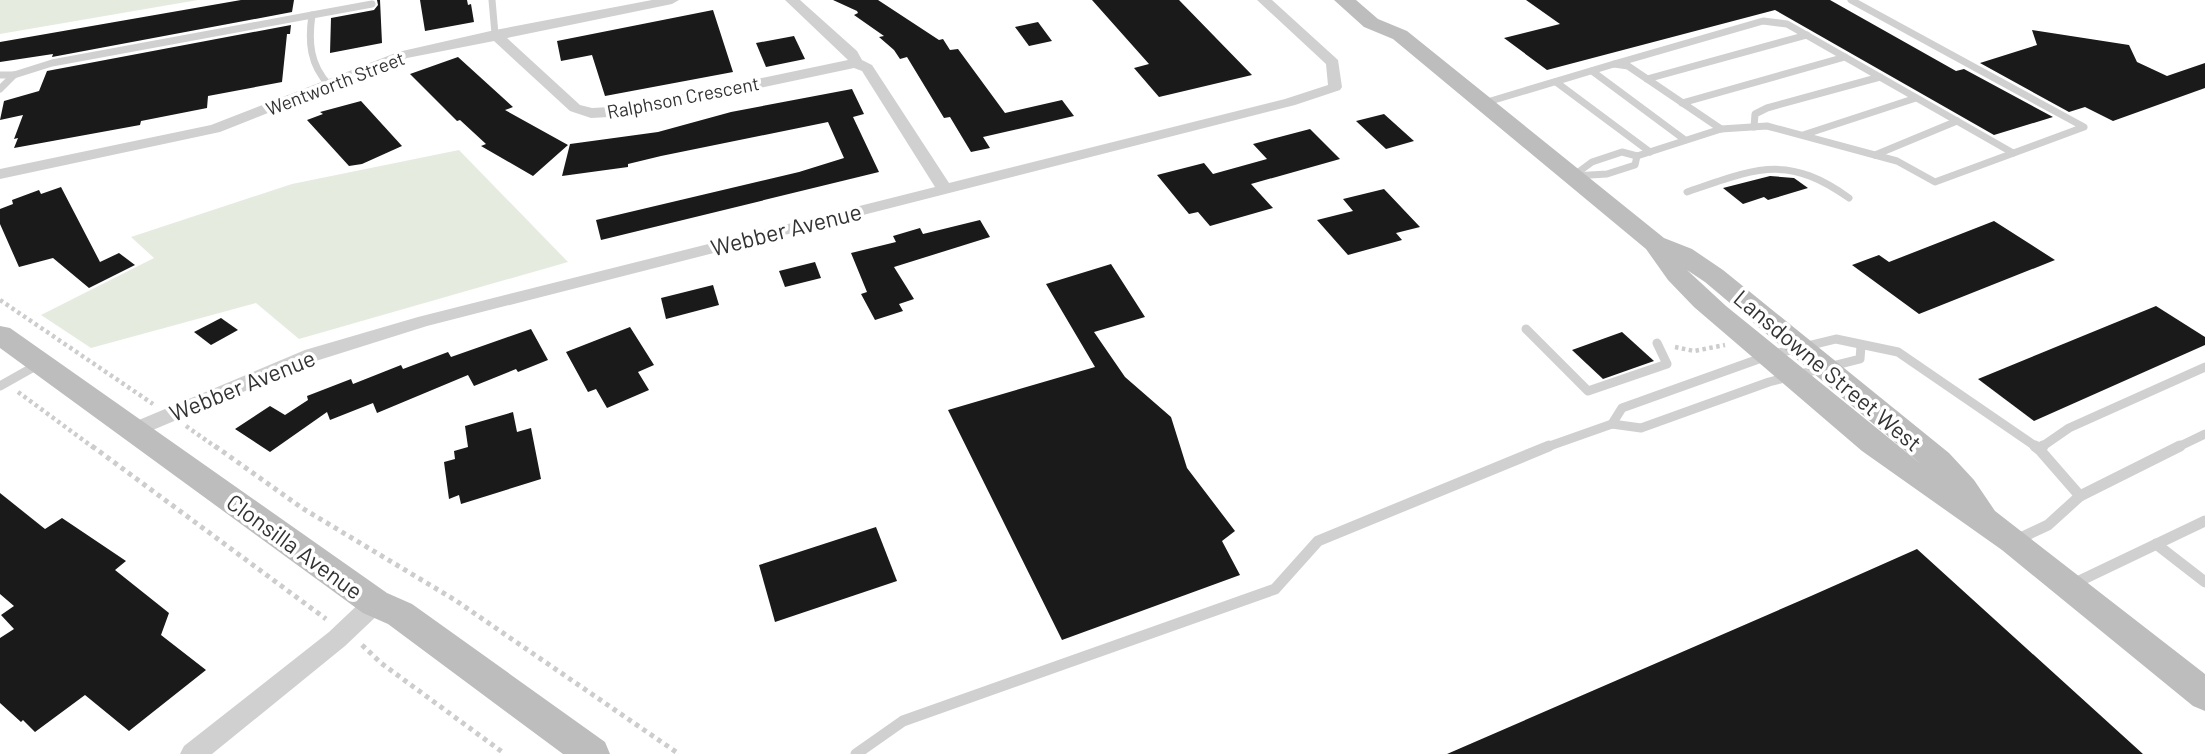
<svg xmlns="http://www.w3.org/2000/svg" width="2205" height="754" font-family="Barlow,sans-serif">
  <style>
    .green { fill: #e5ecdf }
    .building { fill: #1a1a1a }
    .lines { fill: none; stroke-linecap: round; stroke-linejoin: round }
    .path-far1 { stroke: #cdcdcd; stroke-width: 4.5; stroke-dasharray: 3.5 3.5; stroke-linecap: butt }
    .path { stroke: #cdcdcd; stroke-width: 5; stroke-dasharray: 4.5 4.5; stroke-linecap: butt }
    .service-far2 { stroke: #d0d0d0; stroke-width: 7 }
    .service-far1 { stroke: #d0d0d0; stroke-width: 9 }
    .service { stroke: #d0d0d0; stroke-width: 11 }
    .minor { fill: #d0d0d0; fill-rule: evenodd }
    .secondary { fill: #bdbdbd; fill-rule: evenodd }
    .labels { text-anchor: middle; dominant-baseline: central; stroke-width: 7; stroke-linejoin: round; paint-order: stroke }
    .far-street-label { font-size: 19px; fill: #333; stroke: #fff }
    .street-label { font-size: 23px; fill: #333; stroke: #fff }
  </style>
  <rect width="100%" height="100%" fill="#fff"/>
  <g class="green">
    <path d="M0 0H198L0 34Z"/>
    <path d="M459 150 568 262 299 339 256 303 91 348 41 315 154 258 131 237 292 184Z"/>
  </g>
  <g class="building">
    <path d="M241 0H294L292 12 52 57 53 54 0 62V42Z"/>
    <path d="M377 0H380L382 43 330 53 331 18 374 10 378 5Z"/>
    <path d="M420 0H467L468 5 471 4 474 22 425 31Z"/>
    <path d="M833 0H878L939 40 943 39 950 50 958 49 1005 113 1062 100 1074 116 983 137 990 148 971 152 950 117 944 118 907 57 900 59 894 50 879 37 884 36 854 15 858 13 857 11Z"/>
    <path d="M1092 0H1179L1252 75 1159 97 1134 68 1149 64Z"/>
    <path d="M1526 0H1830L1956 71 1964 69 2053 117 1994 135 1775 10 1547 70 1504 38 1560 24Z"/>
    <path d="M713 10 733 72 605 96 592 55 561 61 557 41Z"/>
    <path d="M1038 22 1052 41 1029 46 1015 27Z"/>
    <path d="M291 25 290 34H287L282 82 208 96 207 108 141 121 140 125 14 148 18 138 14 139 23 115 0 120 4 101 39 91 47 71Z"/>
    <path d="M2032 30 2129 45 2137 62 2167 76 2205 63V88L2113 121 2085 107 2069 112 1980 63 2037 45Z"/>
    <path d="M794 36 805 59 766 67 756 43Z"/>
    <path d="M458 57 513 107 505 110 568 145 533 176 481 146 486 144 460 120 457 121 410 74Z"/>
    <path d="M852 89 864 114 853 117 879 172 601 240 596 220 799 172 844 158 828 122 661 156 628 164V167L562 176 570 144 658 132 731 112Z"/>
    <path d="M361 101 402 146 362 164 349 166 307 120 323 114 320 112Z"/>
    <path d="M1384 114 1414 141 1386 149 1356 121Z"/>
    <path d="M1310 129 1340 159 1251 184 1273 208 1210 226 1198 212 1189 214 1157 175 1204 163 1213 174 1267 159 1253 144Z"/>
    <path d="M1770 176 1794 178 1808 188 1768 200 1764 197 1743 204 1723 188Z"/>
    <path d="M61 187 100 262 119 253 135 265 89 288 53 258 19 267 0 224V209L13 204 12 200 39 190 41 194Z"/>
    <path d="M1384 189 1420 227 1396 233 1402 240 1348 255 1317 220 1353 211 1343 199Z"/>
    <path d="M980 220 990 237 894 267 914 299 899 304 903 311 875 320 861 294 867 292 851 253 896 242 893 236 920 228 923 234Z"/>
    <path d="M1994 221 2055 260 1919 314 1852 265 1879 255 1889 262Z"/>
    <path d="M815 262 821 278 785 287 779 271Z"/>
    <path d="M1111 264 1145 317 1094 332 1125 377 1171 417 1187 468 1235 531 1222 541 1240 575 1062 640 948 410 1095 367 1046 284Z"/>
    <path d="M713 285 719 305 666 319 661 298Z"/>
    <path d="M2156 306 2205 337V345L2034 421 1978 379Z"/>
    <path d="M221 318 238 330 211 345 194 332Z"/>
    <path d="M630 327 654 365 638 372 649 390 607 408 596 389 588 392 566 352Z"/>
    <path d="M531 329 548 360 518 372 516 369 474 386 468 375 377 413 373 403 330 420 327 412 270 452 235 429 270 406 285 415 308 400 307 396 351 379 353 384 401 365 403 369 448 352 451 357Z"/>
    <path d="M1622 332 1654 361 1603 379 1572 350Z"/>
    <path d="M513 412 517 432 531 428 541 479 461 504 459 495 449 499 444 462 455 459 454 451 468 447 465 426Z"/>
    <path d="M0 493 45 529 62 518 126 561 115 570 169 613 161 635 206 670 129 731 85 695 35 732 23 720 21 722 0 703V638L14 629 1 615 14 606 0 594Z"/>
    <path d="M876 527 897 581 775 622 759 565Z"/>
    <path d="M1917 549 2143 754H1447L1811 596Z"/>
  </g>
  <g class="lines">
    <g class="path-far1">
      <path d="M0 300 153 404"/>
      <path d="M1675 347 1694 351 1725 345"/>
      <path d="M18 392 94 448"/>
      <path d="M186 426 217 448"/>
    </g>
    <g class="path">
      <path d="M92 446 326 619"/>
      <path d="M215 446 302 508 455 600 679 754"/>
      <path d="M362 645 381 663 505 754"/>
    </g>
    <g class="service-far2">
      <path d="M492 0 495 34"/>
      <path d="M312 15 372 4"/>
      <path d="M1614 64 1763 21 1787 24 2013 153"/>
      <path d="M1592 71 1685 140"/>
      <path d="M0 75H14L52 63 312 15C308 42 310 65 329 85"/>
      <path d="M1647 79 1807 35"/>
      <path d="M1556 82 1650 152"/>
      <path d="M0 89 14 75"/>
      <path d="M1484 103 1614 64 1628 66 1721 129"/>
      <path d="M1682 103 1845 57"/>
      <path d="M1754 127 1755 114 1767 108 1880 77"/>
      <path d="M1803 135 1916 98"/>
      <path d="M1875 155 1957 121"/>
      <path d="M1573 176 1592 162 1622 152 1637 156 1721 129 1767 126 1897 161 1935 182 2084 127 1851 0"/>
      <path d="M1573 176 1607 174 1635 165 1637 156"/>
      <path d="M1687 192C1755 169 1786 153 1849 198"/>
    </g>
    <g class="service-far1">
      <path d="M1526 329 1588 391 1667 364 1657 343"/>
      <path d="M0 386 39 364"/>
      <path d="M1612 424 1622 408 1770 355 1836 339 1898 352 2038 448"/>
      <path d="M1544 448 1612 424 1641 428 1769 382 1860 359 1861 346"/>
      <path d="M2040 448 2069 428 2205 367"/>
      <path d="M2176 448 2205 434"/>
    </g>
    <g class="service">
      <path d="M2035 446 2039 449"/>
      <path d="M2043 446 2039 449 2080 496"/>
      <path d="M2014 541 2048 525 2080 496 2180 446"/>
      <path d="M2156 544 2205 582"/>
      <path d="M2073 584 2205 521"/>
      <path d="M856 754 903 721 1275 589 1318 541 1549 446"/>
    </g>
    <g class="minor">
      <path d="M652 0H679L672 4 507 38 580 105 592 108 628 106 848 60 785 0H800L857 51 862 60 872 65 949 183 1285 99 1328 85 1326 64 1257 0H1272L1338 60 1342 87 1340 90 1295 105 427 326 319 360 141 435 134 437 127 435 124 430 127 425 305 350 418 317 935 187 862 71 854 68 628 116 591 118 570 111 494 41 407 58 220 132 0 179V169L211 125 398 52 495 30Z"/>
      <path d="M375 593 383 596 386 603 383 610 345 646 212 754H180L184 746 329 632 367 596Z"/>
    </g>
    <g class="secondary">
      <path d="M1334 0H1356L1378 19 1407 31 1664 238 1692 249 1723 270 1949 453 1974 480 1995 511 2205 674V711L2193 706 2002 550 1862 451 1694 307 1668 280 1646 249 1393 39 1364 27ZM1687 270 1705 282 1921 464 1726 306Z"/>
      <path d="M0 326 10 328 387 593 412 604 605 742 610 754H563L388 624 363 613 0 348Z"/>
    </g>
  </g>
  <g class="labels">
    <g class="far-street-label">
      <text transform="translate(335 83) rotate(-21)">Wentworth Street</text>
      <text transform="translate(683 97) rotate(-11)">Ralphson Crescent</text>
    </g>
    <g class="street-label">
      <text transform="translate(786 229) rotate(-14)">Webber Avenue</text>
      <text transform="translate(1828 370) rotate(40)">Lansdowne Street West</text>
      <text transform="translate(242 385) rotate(-22)">Webber Avenue</text>
      <text transform="translate(295 546) rotate(36)">Clonsilla Avenue</text>
    </g>
  </g>
</svg>
